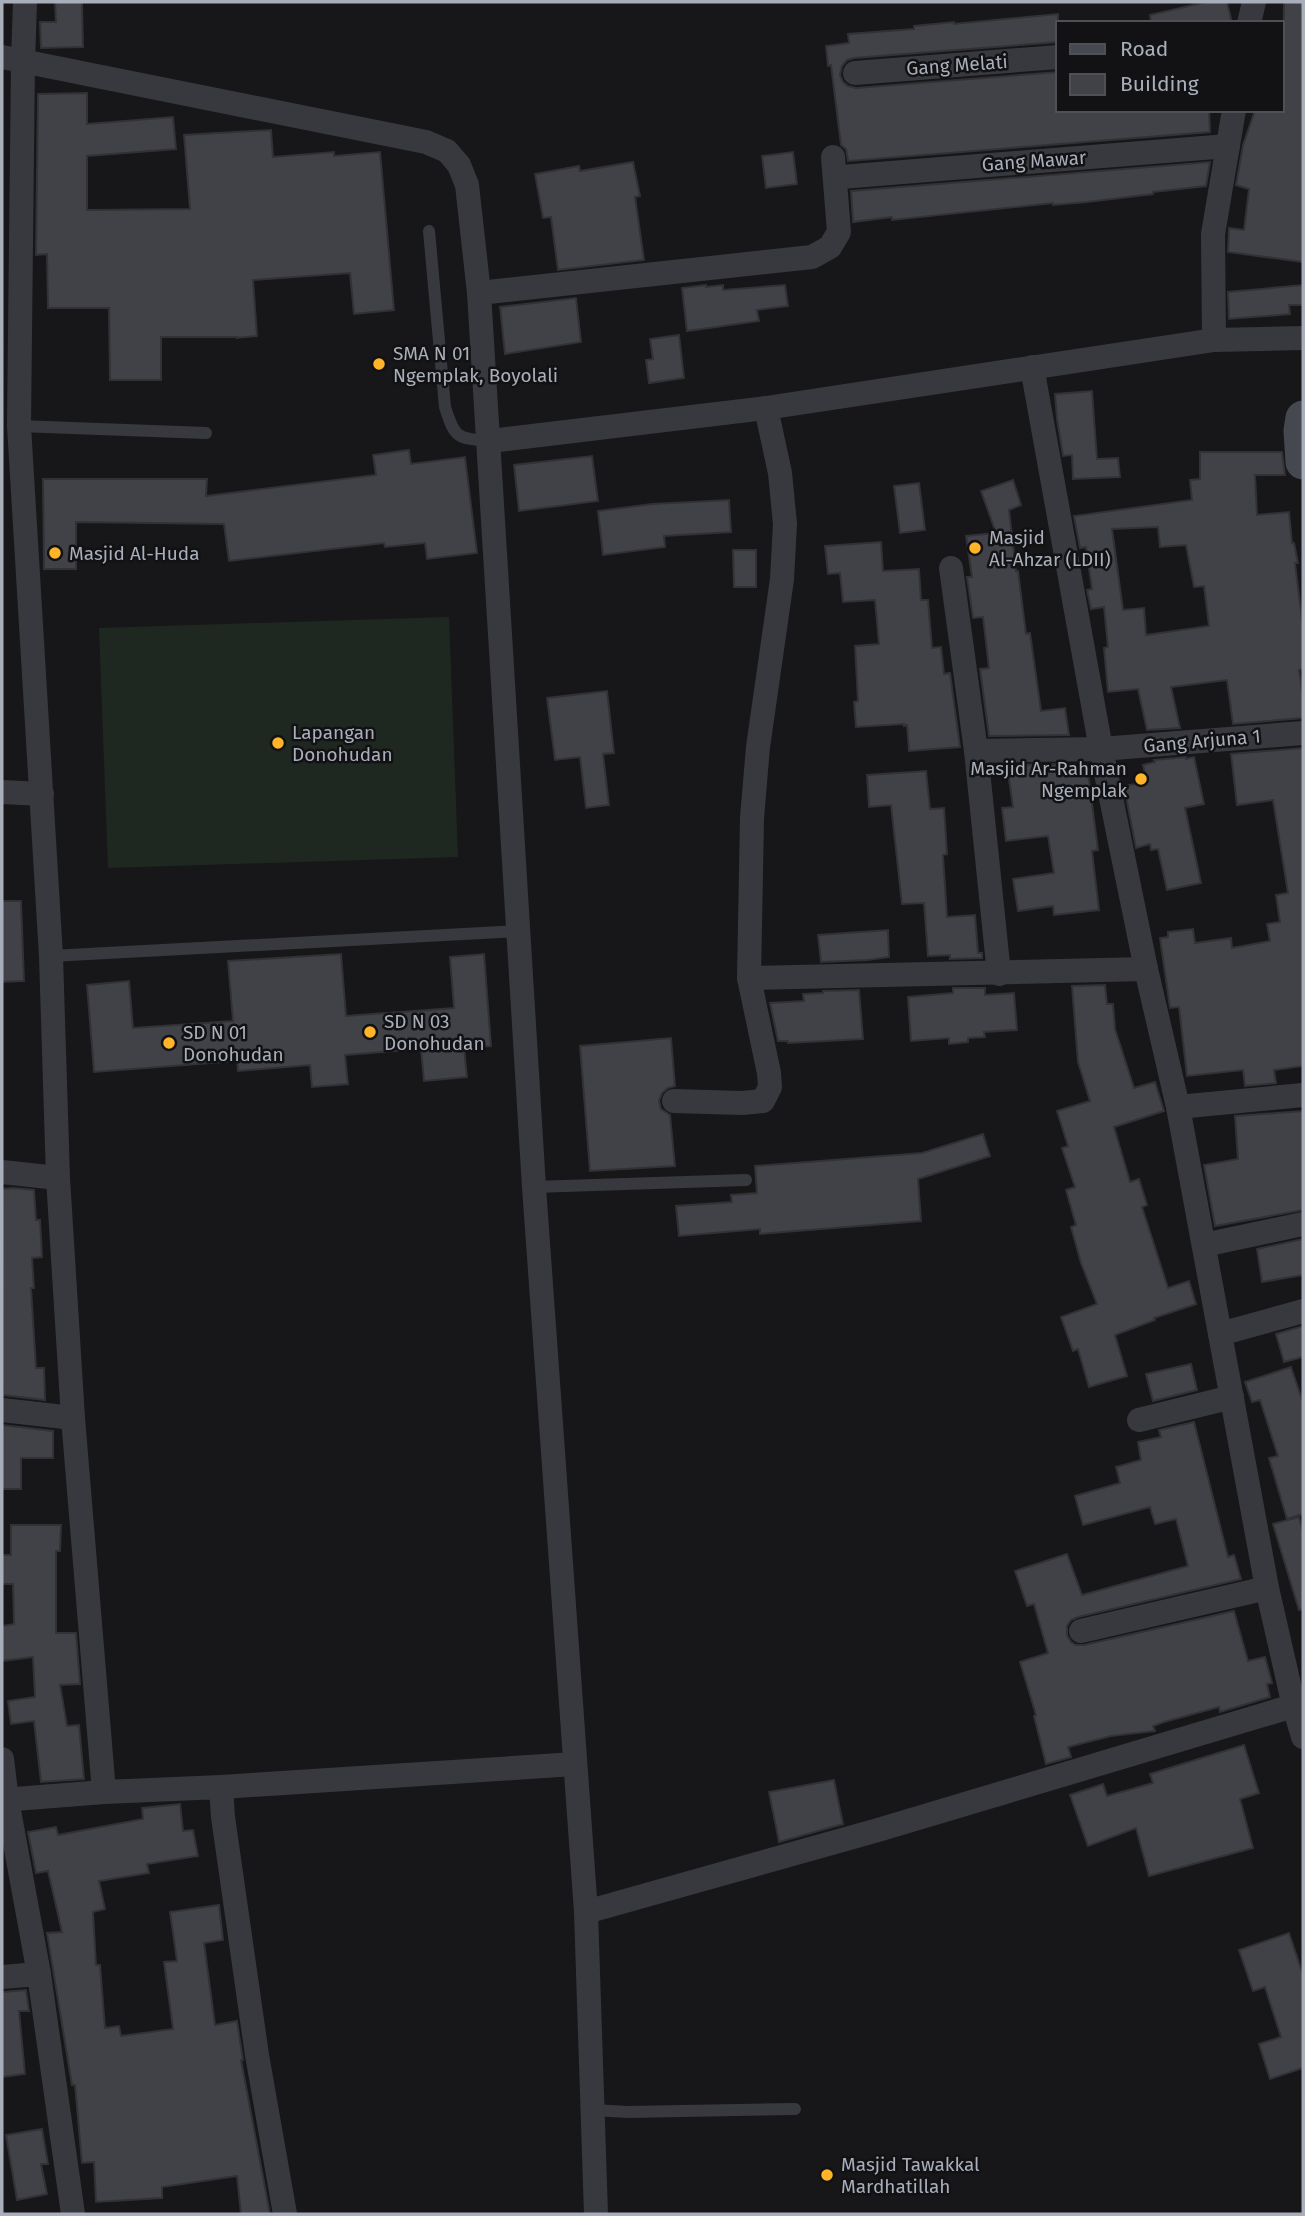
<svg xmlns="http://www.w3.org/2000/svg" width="1305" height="2216" font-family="'Fira Sans',sans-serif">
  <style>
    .grass { fill: #1f2820 }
    .building { fill: #414247; stroke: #313136; stroke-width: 2; fill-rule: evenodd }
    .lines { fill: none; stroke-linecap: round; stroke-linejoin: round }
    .service { stroke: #38393f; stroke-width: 12 }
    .minor { stroke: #38393f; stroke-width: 24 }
    .secondary { stroke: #46484f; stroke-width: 35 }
    .poi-dot { fill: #ffb429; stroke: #121214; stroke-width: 2.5 }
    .labels { text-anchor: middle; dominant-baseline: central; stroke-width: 5; stroke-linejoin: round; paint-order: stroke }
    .street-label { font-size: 19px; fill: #a8aeba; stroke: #121214 }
    .poi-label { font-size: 19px; fill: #a8aeba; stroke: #121214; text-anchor: start }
  </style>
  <rect width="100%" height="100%" fill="#171719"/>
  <path class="grass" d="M449 617 458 857 108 868 99 628Z"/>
  <g class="building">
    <path d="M55 2H82L83 47 41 48 40 22H56Z"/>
    <path d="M1206 2H1227L1232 23H1151L1150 15Z"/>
    <path d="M1284 2H1303V262L1228 252 1229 228 1244 230 1249 189 1236 185 1243 145 1255 110H1282Z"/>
    <path d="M1058 14V42L854 58 847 60 842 66 840 75 843 82 848 86 856 88 1058 72V110H1209L1210 132 848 161 846 149 841 145 831 65 828 66 826 46 849 43 848 34 914 29V26L954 22V24Z"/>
    <path d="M87 93V124L173 117 176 149 87 156V210L190 209 184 135 271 130 273 157 334 152V156L380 152 394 310 354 314 350 273 253 280 257 336 237 338V337H161V380H110L109 308H48L47 254 36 255 38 94Z"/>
    <path d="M793 152 797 184 766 188 762 156Z"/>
    <path d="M633 162 640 196 635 197 644 260 558 270 551 217 543 218 535 174 579 166 580 171Z"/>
    <path d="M1210 162 1206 186 1153 192V194L1087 202 1053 205V203L892 220V217L853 222 851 191Z"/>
    <path d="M706 285V287L723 285V290L785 285 788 306 757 310 759 321 687 331 682 288Z"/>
    <path d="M1303 285V305H1289L1290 314 1229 319 1228 292Z"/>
    <path d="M576 298 581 342 505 354 500 307Z"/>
    <path d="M679 335 684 378 649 383 646 360 653 359 650 339Z"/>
    <path d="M1092 391 1097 459 1118 458 1120 477 1073 479 1072 455 1063 456 1057 419 1055 394Z"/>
    <path d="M409 450 411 464 465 457 477 553 427 559 425 543 385 547 384 543 229 561 224 524 76 522V569H44L43 479H207L206 496 376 475 373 455Z"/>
    <path d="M1200 452H1282L1285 475H1255L1257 515 1289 512 1292 543H1294L1298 563H1295L1303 628V669L1299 670 1303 697V718L1233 724 1227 680 1171 687 1180 728 1147 730 1138 689 1108 692 1104 648 1108 647 1104 607 1091 609 1087 590 1092 589 1086 547 1080 548 1074 516 1192 500 1190 480 1200 479ZM1158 527 1160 547 1186 545 1194 587 1204 586 1209 626 1146 635 1144 608 1123 610 1112 529Z"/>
    <path d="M592 456 598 501 519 511 514 465Z"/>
    <path d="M1013 480 1021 505 1009 510 1016 571H1018L1026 634 1030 633 1041 711 1065 708 1069 735 989 736 980 669 989 668 983 617 973 618 967 577H972L966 536 996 533 981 491Z"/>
    <path d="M919 483 925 530 900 533 894 486Z"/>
    <path d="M729 500 731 532 664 536 665 547 603 555 598 511 652 504Z"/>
    <path d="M881 542 883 571 919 569 921 600H928L932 648 941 647 944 674 950 673 960 747 909 751 907 725 904 726V724L856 727 854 702 858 701 855 646 879 644 875 600 843 602 840 573 828 574 825 546Z"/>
    <path d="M733 550H756V587H734Z"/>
    <path d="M607 691 614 753 603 754 609 805 586 808 580 757 555 760 547 698Z"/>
    <path d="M1303 748V1066L1274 1070 1276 1083 1245 1086 1243 1070 1187 1076 1179 1007 1170 1008 1160 938 1168 937V932L1193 929 1195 943 1231 938 1232 948 1270 941 1267 924 1280 922 1276 895 1288 893 1273 800 1237 805 1231 754Z"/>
    <path d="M1186 757V759L1194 757 1204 804 1185 808 1201 883 1167 890 1158 849 1151 850 1150 844 1136 848 1124 786 1147 782 1143 765 1155 762 1154 760Z"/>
    <path d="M1072 764 1073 767 1087 765 1098 850 1092 851 1099 910 1054 915 1053 906 1018 911 1013 879 1054 873 1048 836 1006 841 1002 808 1013 807 1007 765Z"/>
    <path d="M926 771 930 809 944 808 947 854 943 855 947 917 975 915 978 953H982V958L950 959V955L928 956 924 903 902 904 891 805 869 807 867 775Z"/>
    <path d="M2 901H21L24 981 2 982Z"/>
    <path d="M888 930 889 957 867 960 821 962 818 935Z"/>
    <path d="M341 954 346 1016 454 1008 450 957 484 954 491 1046 464 1048 467 1077 424 1081 421 1049 345 1055 348 1084 312 1087 310 1065 238 1071 237 1061 94 1072 87 985 129 981 133 1028 233 1021 228 961Z"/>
    <path d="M1105 985 1107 1004H1113L1115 1029 1134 1088 1155 1082 1164 1111 1114 1127 1130 1182 1139 1179 1147 1205 1142 1207 1168 1288 1189 1281 1196 1304 1154 1318 1155 1320 1115 1335 1127 1376 1089 1387 1078 1349 1073 1351 1061 1317 1097 1304 1081 1263 1071 1227 1076 1225 1066 1190 1075 1187 1062 1148 1068 1146 1057 1111 1090 1101 1078 1062 1072 986Z"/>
    <path d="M953 988H985V995L1014 993 1017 1030 984 1032 985 1037 968 1038V1042L949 1044V1038L911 1041 908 997 953 993Z"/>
    <path d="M859 990 863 1039 788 1043V1041H778L770 1003 804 1001 803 994 823 993V991Z"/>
    <path d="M671 1038 675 1086 668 1088 662 1093 659 1101 661 1109 670 1115 675 1166 590 1171 580 1046Z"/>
    <path d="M1303 1111V1210L1215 1226 1204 1165 1238 1159 1235 1116Z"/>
    <path d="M983 1134 990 1156 918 1179 921 1221 760 1234V1229L679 1236 676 1206 732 1202 731 1195 757 1193 755 1166 922 1153Z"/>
    <path d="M13 1188 34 1190 36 1220H40L42 1257 32 1258 34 1288H31L36 1368H44L45 1400 3 1395 2 1189Z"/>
    <path d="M1303 1239V1275L1262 1282 1257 1249Z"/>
    <path d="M1303 1326V1357L1284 1362 1276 1334Z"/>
    <path d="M1191 1364 1197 1390 1153 1401 1146 1374Z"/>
    <path d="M1291 1367 1303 1403V1514L1287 1519 1269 1458 1278 1456 1260 1400 1252 1402 1245 1382Z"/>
    <path d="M1194 1422 1228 1557 1234 1555 1241 1579 1078 1617 1071 1620 1067 1626V1635L1071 1642 1076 1645H1084L1234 1611 1248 1661 1265 1657 1272 1683 1267 1684 1270 1697 1220 1712 1219 1707 1164 1722 1153 1726 1155 1731 1111 1736 1068 1747 1071 1757 1046 1764 1034 1716 1036 1715 1020 1662 1048 1653 1034 1604 1027 1606 1015 1571 1067 1554 1082 1595 1188 1566 1176 1519 1155 1524 1150 1507 1083 1525 1075 1496 1120 1483 1116 1467 1141 1460 1138 1442 1161 1437 1159 1430Z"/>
    <path d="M2 1425 53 1431V1458H21V1489H2Z"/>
    <path d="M1299 1517 1303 1532V1609L1299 1610 1273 1524Z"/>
    <path d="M11 1525H61L60 1551H56V1633H76L80 1684 60 1685 67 1726 79 1725 84 1779 41 1782 34 1721 11 1724 8 1701 35 1697 33 1657 2 1661V1626L14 1624 13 1584H2V1555H11Z"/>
    <path d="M1244 1745 1259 1793 1240 1799 1253 1848 1149 1876 1136 1828 1088 1846 1070 1795 1103 1784 1107 1796 1153 1783 1150 1774Z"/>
    <path d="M834 1780 843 1824 779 1842 769 1792Z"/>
    <path d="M180 1804 183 1831 193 1830 198 1856 147 1864 149 1873 99 1881 105 1909 93 1912 96 1965H100L105 2028 119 2026 121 2036 173 2029 164 1962 177 1961 170 1912 219 1905 223 1940 204 1943 215 2025 237 2021 243 2060H241L270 2214H241L237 2176 162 2187V2198L96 2202 94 2162 82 2163 75 2085H72L47 1933 62 1932 48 1871 36 1873 28 1832 56 1827 58 1835 143 1819 142 1808Z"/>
    <path d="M1289 1933 1303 1975V2068L1270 2079 1259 2044 1281 2037 1265 1987 1253 1991 1239 1950Z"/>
    <path d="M26 1990 29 2011H19L25 2074 2 2077V1992Z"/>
    <path d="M42 2129 48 2164H41L47 2194 17 2200 6 2135Z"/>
  </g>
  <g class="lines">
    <g class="service">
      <path d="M429 231 445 407C455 439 457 438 490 441"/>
      <path d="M19 426 206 433"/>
      <path d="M51 956 519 931"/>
      <path d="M534 1187 746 1180"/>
      <path d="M593 2110 628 2112 795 2109"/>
    </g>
    <g class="minor">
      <path d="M25 2 23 61 19 426 51 956 58 1178 73 1418 104 1792"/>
      <path d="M1249 23 1254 2"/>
      <path d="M2 57 426 142 447 151 459 165 467 185 479 293 534 1187 586 1912 596 2214"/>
      <path d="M855 73 1058 57"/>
      <path d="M841 177 1228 146"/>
      <path d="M479 293 812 257 830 247 839 232 833 157"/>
      <path d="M1214 340 1213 234 1234 110"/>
      <path d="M1032 367 1101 749 1146 969 1178 1107 1267 1588 1294 1706 1303 1737"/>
      <path d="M766 408 780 473 785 524 782 579 758 747 752 818 749 978 1146 969"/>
      <path d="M490 441 766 408 1214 340 1303 338"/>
      <path d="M951 568 976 751 999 974"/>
      <path d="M976 751 1101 749 1303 733"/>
      <path d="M2 792 42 794"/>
      <path d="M674 1101 742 1103 763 1101 770 1087 769 1073 749 978"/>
      <path d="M1178 1107 1303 1095"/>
      <path d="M2 1172 58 1178"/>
      <path d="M1204 1245 1303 1224"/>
      <path d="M1220 1334 1303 1311"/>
      <path d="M2 1410 73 1418"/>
      <path d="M1139 1420 1232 1397"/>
      <path d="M1081 1631 1267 1588"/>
      <path d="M2 1759 7 1800 39 1974 73 2214"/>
      <path d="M221 1787 575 1764"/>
      <path d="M2 1800 104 1792 221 1787 223 1817 257 2055 285 2214"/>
      <path d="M586 1912 878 1830 1303 1703"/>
      <path d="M2 1977 39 1974"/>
    </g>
    <path class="secondary" d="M1303 418 1301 431 1303 462"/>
  </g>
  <g class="poi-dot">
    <circle cx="379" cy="364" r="7"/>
    <circle cx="975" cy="548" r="7"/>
    <circle cx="55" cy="553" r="7"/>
    <circle cx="278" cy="743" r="7"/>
    <circle cx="1141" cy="779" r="7"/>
    <circle cx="370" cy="1032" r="7"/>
    <circle cx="169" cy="1043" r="7"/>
    <circle cx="827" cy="2175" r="7"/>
  </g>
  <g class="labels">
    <g class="street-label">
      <text transform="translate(957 65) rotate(-4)">Gang Melati</text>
      <text transform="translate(1034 161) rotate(-4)">Gang Mawar</text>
      <text transform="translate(1202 741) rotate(-5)">Gang Arjuna 1</text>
    </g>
    <g class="poi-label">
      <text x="393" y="353">SMA N 01<tspan x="393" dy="22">Ngemplak, Boyolali</tspan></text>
      <text x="989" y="537">Masjid<tspan x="989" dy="22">Al-Ahzar (LDII)</tspan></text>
      <text x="69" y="553">Masjid Al-Huda</text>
      <text x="292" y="732">Lapangan<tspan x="292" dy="22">Donohudan</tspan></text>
      <text x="1127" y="768" text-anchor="end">Masjid Ar-Rahman<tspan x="1127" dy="22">Ngemplak</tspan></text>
      <text x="384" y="1021">SD N 03<tspan x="384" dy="22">Donohudan</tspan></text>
      <text x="183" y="1032">SD N 01<tspan x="183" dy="22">Donohudan</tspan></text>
      <text x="841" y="2164">Masjid Tawakkal<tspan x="841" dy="22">Mardhatillah</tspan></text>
    </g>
  </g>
  <rect width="1305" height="2216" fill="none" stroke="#a8aeba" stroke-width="7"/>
  <rect x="1056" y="21" width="228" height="91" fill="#121214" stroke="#4e5056" stroke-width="2"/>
  <rect x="1070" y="44" width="35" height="10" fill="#46484f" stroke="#4e5056" stroke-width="2"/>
  <text x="1120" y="56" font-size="21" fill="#a8aeba">Road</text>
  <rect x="1070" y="74" width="35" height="21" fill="#414247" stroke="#4e5056" stroke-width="2"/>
  <text x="1120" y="91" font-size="21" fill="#a8aeba">Building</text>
</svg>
